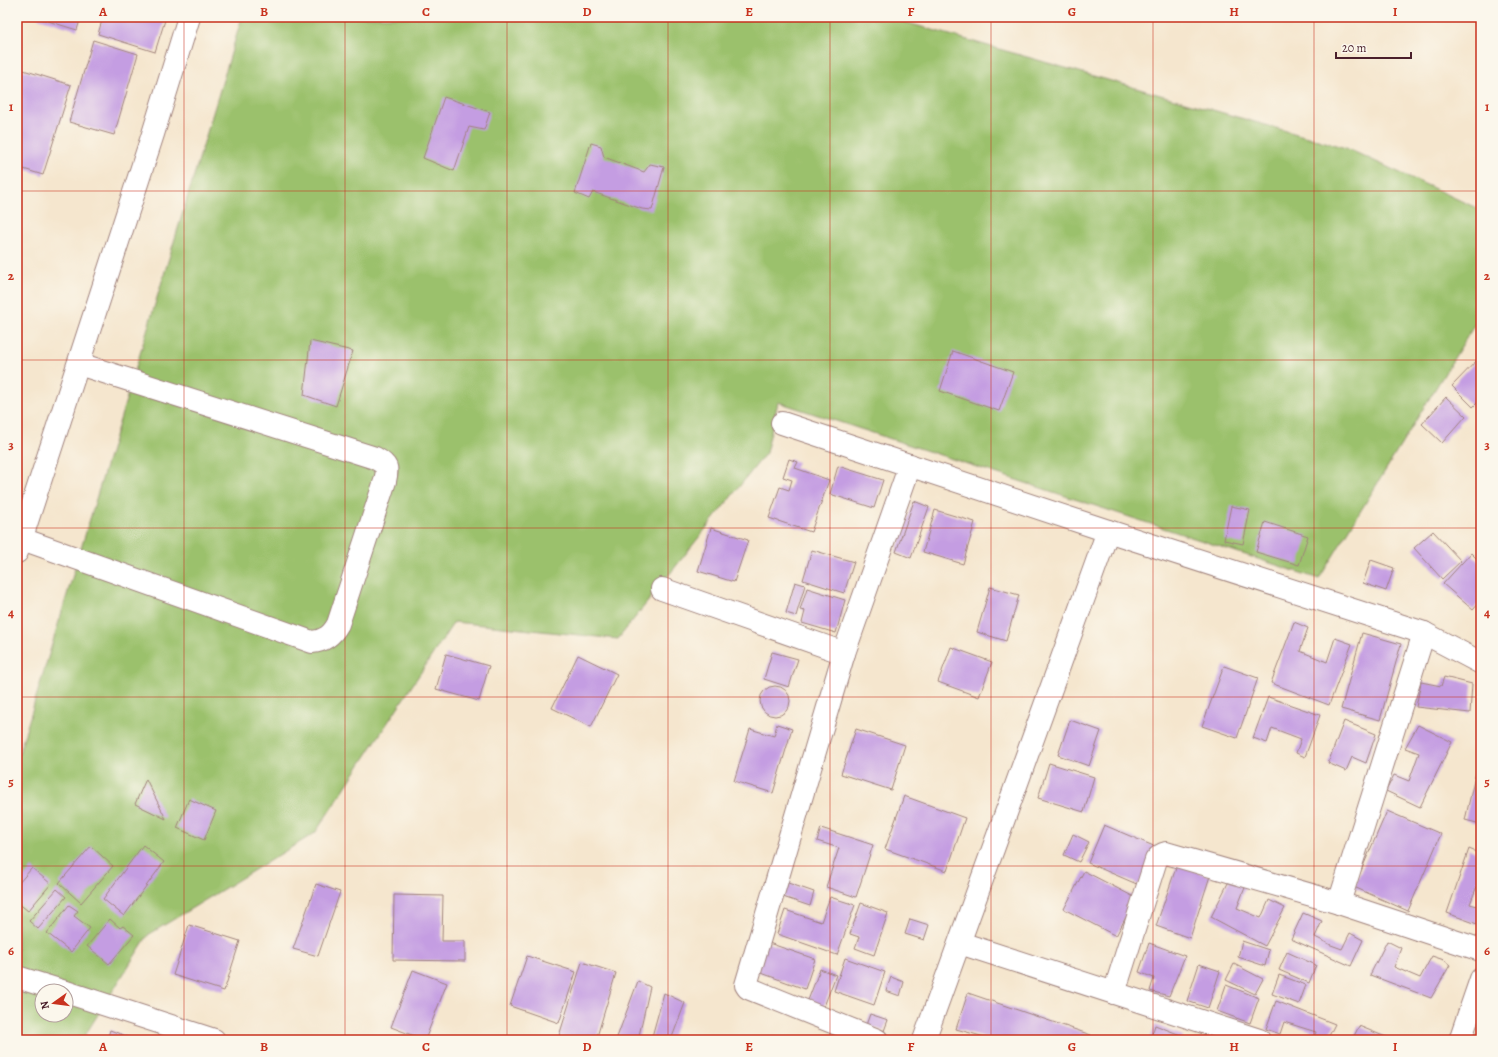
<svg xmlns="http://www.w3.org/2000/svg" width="1498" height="1057" font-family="Alegreya,serif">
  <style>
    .garden { fill: #9bc16c; stroke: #72704c; fill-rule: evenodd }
    .building { fill: #c49de2 }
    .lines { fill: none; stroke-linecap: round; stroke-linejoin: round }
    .minor-casing { stroke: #a0827c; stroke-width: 24 }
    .minor { stroke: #fff; stroke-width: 22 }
    .grid { fill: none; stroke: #c8321e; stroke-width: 1; stroke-opacity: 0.55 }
    .neatline { fill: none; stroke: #c8321e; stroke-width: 1.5 }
    .grid-label { font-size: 13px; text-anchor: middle; font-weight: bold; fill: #c8321e }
  </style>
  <rect width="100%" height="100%" fill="#fbf7ec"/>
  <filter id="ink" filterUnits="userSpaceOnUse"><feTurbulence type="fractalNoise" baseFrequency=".025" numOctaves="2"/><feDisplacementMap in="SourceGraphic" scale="8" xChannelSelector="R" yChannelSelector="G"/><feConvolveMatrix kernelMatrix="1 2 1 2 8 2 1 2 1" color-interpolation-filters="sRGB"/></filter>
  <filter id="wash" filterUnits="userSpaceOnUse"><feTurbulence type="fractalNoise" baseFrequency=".012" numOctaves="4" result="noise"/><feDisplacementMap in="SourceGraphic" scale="16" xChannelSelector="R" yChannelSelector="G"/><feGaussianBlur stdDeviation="0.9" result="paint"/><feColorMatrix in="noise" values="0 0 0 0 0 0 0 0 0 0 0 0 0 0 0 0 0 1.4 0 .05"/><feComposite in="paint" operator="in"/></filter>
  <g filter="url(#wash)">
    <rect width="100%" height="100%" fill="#f5e6ce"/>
    <path class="garden" d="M242 17H887L1346 148 1481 210V314L1319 579 778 402 766 453 618 639 454 622 315 833 148 935 82 1040H17V760ZM42 991H66V1015H42Z"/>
    <g id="blocks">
      <g class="building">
        <path d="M35 17H81L77 30Z"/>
        <path d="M103 17H166L155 52 98 34Z"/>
        <path d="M93 40 138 54 114 135 69 122Z"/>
        <path d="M17 68 71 85 43 175 17 167Z"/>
        <path d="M444 97 490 112 484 130 469 127 454 171 423 158Z"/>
        <path d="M591 143 601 146 604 157 644 172 650 164 664 167 652 210 642 209 593 192 589 199 575 193Z"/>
        <path d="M310 341 353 351 336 406 304 395Z"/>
        <path d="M953 351 1013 372 999 411 940 391Z"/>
        <path d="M1481 356V399L1473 407 1452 386Z"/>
        <path d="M1446 397 1466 416 1442 443 1422 424Z"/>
        <path d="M789 459 798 462 795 468 829 480 811 532 769 518 780 487 789 490 792 480 783 477Z"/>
        <path d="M838 466 883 480 874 508 830 494Z"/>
        <path d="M914 501 929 507 911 558 896 552Z"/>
        <path d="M1231 506 1250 510 1243 544 1224 540Z"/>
        <path d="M935 510 975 522 963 564 923 552Z"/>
        <path d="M1265 522 1308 536 1299 565 1256 552Z"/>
        <path d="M711 528 748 540 734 582 698 571Z"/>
        <path d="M1433 531 1461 561 1442 579 1414 548Z"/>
        <path d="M812 550 854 562 844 593 803 580Z"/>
        <path d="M1471 553 1481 563V601L1473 610 1443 584Z"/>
        <path d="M1371 560 1394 568 1386 591 1363 583Z"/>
        <path d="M795 582 805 585 796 616 786 613Z"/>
        <path d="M990 587 1019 595 1006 641 977 632Z"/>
        <path d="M807 588 845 600 836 633 802 623 805 611 800 610Z"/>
        <path d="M1294 622 1308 628 1300 651 1327 662 1335 638 1352 644 1329 705 1271 683Z"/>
        <path d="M1362 633 1401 644 1380 720 1341 709Z"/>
        <path d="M951 647 992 662 979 697 938 682Z"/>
        <path d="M772 652 798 659 789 687 764 679Z"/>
        <path d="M446 654 489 666 479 701 436 689Z"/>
        <path d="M578 655 617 674 591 727 552 708Z"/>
        <path d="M1224 666 1258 678 1237 738 1202 726Z"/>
        <path d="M1444 677 1472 684 1470 713 1416 707 1421 682 1441 686Z"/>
        <circle cx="775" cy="701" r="15"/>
        <path d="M1268 697 1320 715 1305 757 1296 753 1301 739 1272 728 1267 743 1253 738Z"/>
        <path d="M1070 720 1101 731 1089 766 1058 755Z"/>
        <path d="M1344 721 1376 734 1366 763 1352 757 1346 771 1328 763Z"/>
        <path d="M777 724 792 729 773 793 734 781 750 729 774 736Z"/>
        <path d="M1418 725 1452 742 1420 807 1386 791 1394 775 1409 781 1419 753 1405 748Z"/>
        <path d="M856 729 905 745 891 790 841 774Z"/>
        <path d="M1479 759 1481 760V824L1465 820Z"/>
        <path d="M1049 763 1094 777 1084 812 1038 798Z"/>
        <path d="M146 779 166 819 135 804Z"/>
        <path d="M904 796 965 818 947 871 885 849Z"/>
        <path d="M189 799 216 811 204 840 177 828Z"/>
        <path d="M1387 811 1441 834 1408 911 1354 887Z"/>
        <path d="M1104 825 1156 847 1139 885 1088 863Z"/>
        <path d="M821 828 873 845 856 897 826 887 839 848 817 841Z"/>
        <path d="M1073 834 1089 842 1079 862 1064 855Z"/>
        <path d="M143 845 164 862 124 916 103 899Z"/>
        <path d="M91 846 113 866 81 903 59 883Z"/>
        <path d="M1469 849 1481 854V876L1470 904 1481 907V912L1477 924 1447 913Z"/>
        <path d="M1177 865 1210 876 1190 938 1156 926Z"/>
        <path d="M32 868 51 884 28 911 17 902V885Z"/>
        <path d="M1084 871 1136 898 1116 936 1064 909Z"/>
        <path d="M1230 879 1246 885 1237 908 1261 918 1269 900 1285 908 1265 946 1211 917Z"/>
        <path d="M788 883 814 892 810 906 783 897Z"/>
        <path d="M316 884 340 892 318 956 293 949Z"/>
        <path d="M57 889 66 897 38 929 29 921Z"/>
        <path d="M394 895 443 896 442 941H465V961L393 960Z"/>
        <path d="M830 897 855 905 837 955 777 934 785 910 821 922Z"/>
        <path d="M861 903 888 913 874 955 855 948 859 937 850 934Z"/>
        <path d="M69 905 78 911 74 916 90 928 71 952 47 933Z"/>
        <path d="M1303 913 1322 921 1315 937 1331 945 1342 949 1350 933 1363 940 1351 966 1291 939Z"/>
        <path d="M110 919 120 928 123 926 134 935 109 964 87 946Z"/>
        <path d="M910 919 929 925 924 940 905 934Z"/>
        <path d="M189 925 240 941 224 991 173 975Z"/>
        <path d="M1242 941 1269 950 1265 966 1238 957Z"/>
        <path d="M1387 941 1401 948 1394 967 1420 978 1432 956 1444 960 1450 965 1431 998 1370 975Z"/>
        <path d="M766 942 815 959 805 989 756 971Z"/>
        <path d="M1149 943 1185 956 1169 996 1150 991 1154 978 1139 972Z"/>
        <path d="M1287 952 1316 965 1309 983 1279 970Z"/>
        <path d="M527 956 576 972 559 1023 510 1006Z"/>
        <path d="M845 958 885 972 874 1005 834 991Z"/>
        <path d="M582 962 616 973 596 1040H570L559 1036Z"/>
        <path d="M1199 964 1220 971 1208 1008 1187 1001Z"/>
        <path d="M1234 964 1263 979 1255 994 1226 980Z"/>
        <path d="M820 969 836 975 823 1009 807 1003Z"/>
        <path d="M413 970 447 983 425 1040 391 1027Z"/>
        <path d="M1279 975 1306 985 1299 1004 1272 994Z"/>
        <path d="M891 977 904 982 900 996 886 991Z"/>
        <path d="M638 981 650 987 638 1040H616Z"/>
        <path d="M1226 985 1259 998 1250 1023 1217 1011Z"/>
        <path d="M664 993 685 1003 671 1040H651Z"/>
        <path d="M968 993 1091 1035 1089 1040H992V1039L956 1029Z"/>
        <path d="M1276 1001 1335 1024 1327 1040H1313L1316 1032 1284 1022 1280 1034 1266 1029Z"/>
        <path d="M870 1014 888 1020 884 1031 866 1025Z"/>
        <path d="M1155 1025 1183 1036 1181 1040H1150Z"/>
        <path d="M1359 1026 1393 1040H1352Z"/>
        <path d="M110 1030 136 1040H107Z"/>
      </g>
    </g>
  </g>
  <g filter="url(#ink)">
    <use href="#blocks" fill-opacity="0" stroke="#a0827c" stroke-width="1"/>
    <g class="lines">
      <defs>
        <g id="minor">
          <path d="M782 423 1108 531 1424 633 1481 663"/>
          <path d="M22 539 312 642C325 641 332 635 338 624L385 481C388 468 388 465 375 458L79 364"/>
          <path d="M17 552 153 134 189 17"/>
          <path d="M662 589 844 653"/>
          <path d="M1339 903 1424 633"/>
          <path d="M960 943 1259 1040"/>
          <path d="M17 977 62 991"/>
          <path d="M66 992 214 1040"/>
          <path d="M1114 993 1156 860C1159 856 1161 854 1166 853L1339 903 1481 950"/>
          <path d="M877 1040 748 988 746 985 844 653 910 465"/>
          <path d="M924 1040 1108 531"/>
          <path d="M1460 1040 1481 979"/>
        </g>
      </defs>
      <use href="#minor" class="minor-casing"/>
      <use href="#minor" class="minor"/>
    </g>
  </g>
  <path class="grid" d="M184 17V1040M345 17V1040M507 17V1040M668 17V1040M830 17V1040M991 17V1040M1153 17V1040M1314 17V1040M17 191H1481M17 360H1481M17 528H1481M17 697H1481M17 866H1481"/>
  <rect width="1498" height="1057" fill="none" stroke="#fbf7ec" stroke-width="44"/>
  <g transform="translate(54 1003) rotate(256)"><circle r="19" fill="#fbf7ec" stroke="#b4a19f"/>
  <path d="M0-3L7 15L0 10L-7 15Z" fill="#c8321e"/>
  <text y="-6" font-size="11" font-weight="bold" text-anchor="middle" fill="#4a1f2b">N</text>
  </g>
  <path d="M1336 52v6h75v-6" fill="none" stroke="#4a1f2b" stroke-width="2"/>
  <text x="1342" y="52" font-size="12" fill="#4a1f2b" stroke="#fbf7ec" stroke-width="3" paint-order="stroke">20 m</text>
  <rect x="22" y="22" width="1454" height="1013" class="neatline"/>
  <g class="grid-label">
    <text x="103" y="16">A</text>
    <text x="264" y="16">B</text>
    <text x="426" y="16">C</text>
    <text x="587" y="16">D</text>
    <text x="749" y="16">E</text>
    <text x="911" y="16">F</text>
    <text x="1072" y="16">G</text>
    <text x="1234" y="16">H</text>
    <text x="1395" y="16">I</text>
    <text x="11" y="111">1</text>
    <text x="1487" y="111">1</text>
    <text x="11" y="280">2</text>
    <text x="1487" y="280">2</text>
    <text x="11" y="449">3</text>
    <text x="1487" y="449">3</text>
    <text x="11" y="617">4</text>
    <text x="1487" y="617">4</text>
    <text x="11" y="786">5</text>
    <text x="1487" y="786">5</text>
    <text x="11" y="955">6</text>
    <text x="1487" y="955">6</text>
    <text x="103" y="1051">A</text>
    <text x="264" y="1051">B</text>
    <text x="426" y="1051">C</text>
    <text x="587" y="1051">D</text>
    <text x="749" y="1051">E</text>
    <text x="911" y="1051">F</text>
    <text x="1072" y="1051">G</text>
    <text x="1234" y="1051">H</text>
    <text x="1395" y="1051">I</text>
  </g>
</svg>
